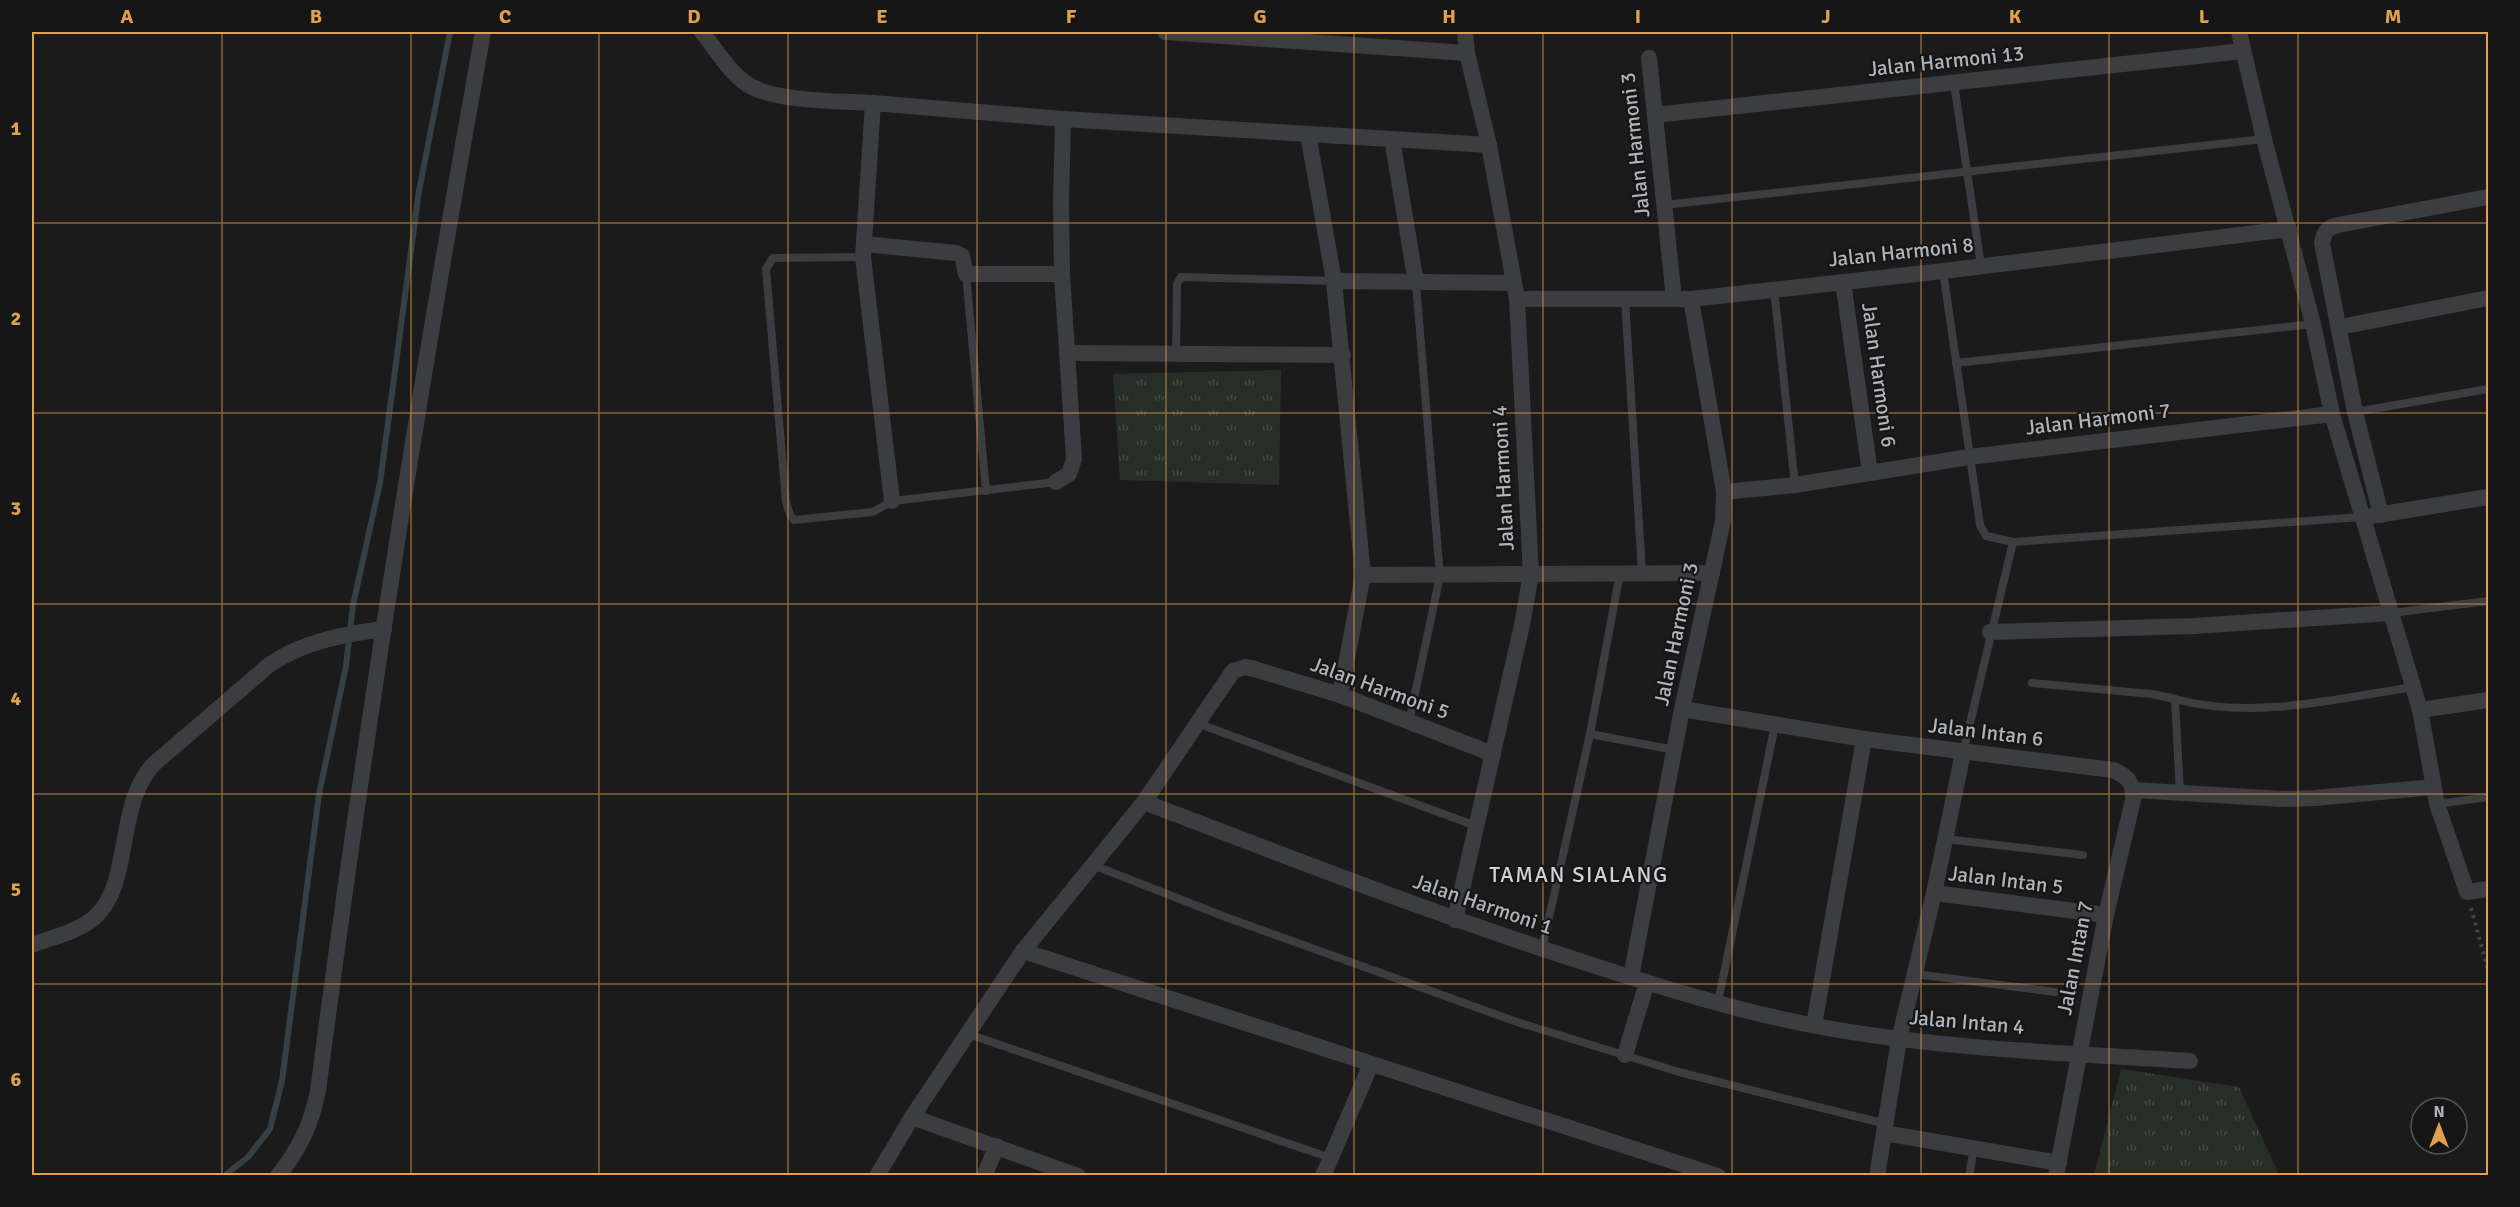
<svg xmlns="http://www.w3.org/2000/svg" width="2520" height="1207" font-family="Signika,sans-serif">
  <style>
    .park { fill: url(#park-tufts) }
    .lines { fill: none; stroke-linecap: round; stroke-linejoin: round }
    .stream { stroke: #363f44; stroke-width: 6 }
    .path { stroke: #424448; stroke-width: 4; stroke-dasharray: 3 4.5; stroke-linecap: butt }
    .service { stroke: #3c3d41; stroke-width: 8 }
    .minor { stroke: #3c3d41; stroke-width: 16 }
    .grid { fill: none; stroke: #dfa150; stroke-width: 1.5; stroke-opacity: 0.55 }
    .labels { text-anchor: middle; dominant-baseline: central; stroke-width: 4.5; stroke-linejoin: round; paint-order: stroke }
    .street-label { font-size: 21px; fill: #afb3ba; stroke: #161617 }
    .neighbourhood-label { font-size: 22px; letter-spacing: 1.5px; fill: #cfd2d7; stroke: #161617 }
    .neatline { fill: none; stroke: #dfa150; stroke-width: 2 }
    .grid-label { font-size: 20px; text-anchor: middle; font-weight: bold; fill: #dfa150 }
  </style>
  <defs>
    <pattern id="park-tufts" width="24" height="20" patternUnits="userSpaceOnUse" patternTransform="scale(1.5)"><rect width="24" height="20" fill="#272e27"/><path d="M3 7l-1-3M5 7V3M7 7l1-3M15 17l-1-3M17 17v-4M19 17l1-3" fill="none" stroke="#444a44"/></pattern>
  </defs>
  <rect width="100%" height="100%" fill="#1b1b1c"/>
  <g class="park">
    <path d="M1281 370 1279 485 1120 480 1113 374Z"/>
    <path d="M2121 1069 2239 1087 2279 1175H2094Z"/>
  </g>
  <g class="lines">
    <path class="stream" d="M224 1176 248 1157 270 1129 282 1081 319 794 346 666 353 605 380 483 419 191 450 32"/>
    <path class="path" d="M2471 908 2488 970"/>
    <g class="service">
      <path d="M1954 83 1981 266"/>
      <path d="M1664 205 2264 139"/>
      <path d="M863 257 773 258 766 269 786 502 790 515 794 520 873 512 892 501 1056 482"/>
      <path d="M1943 271 1980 525 1986 536 2013 542 1963 753"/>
      <path d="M966 274 986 491"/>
      <path d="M1774 289 1795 485"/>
      <path d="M1625 299 1642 572"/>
      <path d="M1176 354 1177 284 1181 277 1334 281"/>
      <path d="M1956 363 2313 324"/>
      <path d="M2355 412 2488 389"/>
      <path d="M2013 542 2361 517"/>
      <path d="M2391 613 2488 601"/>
      <path d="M2032 683 2152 694 2175 699 2180 793"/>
      <path d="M2175 699C2253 720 2335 699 2413 687"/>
      <path d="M1409 722 1440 576 1416 283"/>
      <path d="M1197 723 1476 826"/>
      <path d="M1590 734 1675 750"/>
      <path d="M2437 804 2488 797"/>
      <path d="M1945 839 2083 855"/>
      <path d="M1093 865 1228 918 1517 1022 1679 1072 1886 1124"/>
      <path d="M1542 949 1590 734 1620 573"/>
      <path d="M1915 974 2055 992"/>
      <path d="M1718 1002 1775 725"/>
      <path d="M968 1034 1331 1158"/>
      <path d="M1969 1176 1974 1148"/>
    </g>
    <g class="minor">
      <path d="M702 32C715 48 729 72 747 84 773 102 841 101 873 103"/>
      <path d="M1165 32 1467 53"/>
      <path d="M2239 32 2264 139 2313 324 2332 414 2420 710 2437 804 2467 892 2488 889"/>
      <path d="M1649 58 1674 299"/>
      <path d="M1655 115 2243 51"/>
      <path d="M1308 134 1334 281 1363 575 1340 695"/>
      <path d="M1392 139 1416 283"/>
      <path d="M864 244 956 253 962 256 966 274H1062"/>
      <path d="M1334 281 1514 283"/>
      <path d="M1843 282 1870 473"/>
      <path d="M1517 299H1691L1943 271 2289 229"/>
      <path d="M2340 327 2488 298"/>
      <path d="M1067 353 1343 355"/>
      <path d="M1056 482 1069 474 1074 459 1062 274 1061 203 1063 119"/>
      <path d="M1724 492 1795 485 1969 457 2332 414"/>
      <path d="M892 501 863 257 873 103 1063 119 1489 145"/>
      <path d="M2381 515 2355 412 2322 243C2324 232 2327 228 2338 225L2488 197"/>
      <path d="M2371 516 2488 497"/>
      <path d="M1363 575 1712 573"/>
      <path d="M1990 632 2194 626 2391 613"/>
      <path d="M1682 709 1864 739 2113 770C2128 776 2134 784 2133 800L2106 915 2056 1176"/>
      <path d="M2420 710 2488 700"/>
      <path d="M1963 753 1934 893 2106 915"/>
      <path d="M2134 790 2282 799 2315 798 2434 787"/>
      <path d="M1144 802C1293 859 1442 917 1595 966 1667 989 1741 1012 1816 1026 1939 1049 2065 1053 2190 1061"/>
      <path d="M1455 920 1522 625 1531 574 1517 299 1489 145 1467 53 1465 32"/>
      <path d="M32 945C53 937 78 932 95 917 133 883 115 802 155 763L269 665C302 642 344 634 384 629"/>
      <path d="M1023 951 1718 1176"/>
      <path d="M1631 977 1682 709 1723 521 1724 492 1691 299"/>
      <path d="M1814 1025 1864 739"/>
      <path d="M1625 1055 1647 982"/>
      <path d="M912 1117 1078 1176"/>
      <path d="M1884 1133 2059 1163"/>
      <path d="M278 1176C300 1148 311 1125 318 1091 364 737 420 383 483 32"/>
      <path d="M877 1176 912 1117 1023 951 1144 802 1233 671 1245 667 1251 668 1340 695 1493 754"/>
      <path d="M984 1176 997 1146"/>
      <path d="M1323 1176 1371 1064"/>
      <path d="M1877 1176 1899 1040 1934 893"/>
    </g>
  </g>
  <path class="grid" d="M222 32V1176M411 32V1176M599 32V1176M788 32V1176M977 32V1176M1166 32V1176M1354 32V1176M1543 32V1176M1732 32V1176M1921 32V1176M2109 32V1176M2298 32V1176M32 223H2488M32 413H2488M32 604H2488M32 794H2488M32 984H2488"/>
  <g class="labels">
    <g class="street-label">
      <text transform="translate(1946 61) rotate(-6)">Jalan Harmoni 13</text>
      <text transform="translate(1635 145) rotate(-96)">Jalan Harmoni 3</text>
      <text transform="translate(1901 252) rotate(-6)">Jalan Harmoni 8</text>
      <text transform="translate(1879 375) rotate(82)">Jalan Harmoni 6</text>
      <text transform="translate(2098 419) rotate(-7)">Jalan Harmoni 7</text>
      <text transform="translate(1503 478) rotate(-93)">Jalan Harmoni 4</text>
      <text transform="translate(1676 634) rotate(-78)">Jalan Harmoni 3</text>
      <text transform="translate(1380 688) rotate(20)">Jalan Harmoni 5</text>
      <text transform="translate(1986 732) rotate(7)">Jalan Intan 6</text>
      <text transform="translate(2006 880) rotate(7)">Jalan Intan 5</text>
      <text transform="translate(1483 904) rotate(19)">Jalan Harmoni 1</text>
      <text transform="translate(2075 958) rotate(-79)">Jalan Intan 7</text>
      <text transform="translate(1967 1022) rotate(5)">Jalan Intan 4</text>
    </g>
    <g class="neighbourhood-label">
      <text x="1579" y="874">TAMAN SIALANG</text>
    </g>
  </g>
  <rect width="2520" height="1207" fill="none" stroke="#161617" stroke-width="66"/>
  <g transform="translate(2439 1126)"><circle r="28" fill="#161617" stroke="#535558" stroke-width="1.5"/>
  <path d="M0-4.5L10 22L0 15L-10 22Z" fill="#dfa150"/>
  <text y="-9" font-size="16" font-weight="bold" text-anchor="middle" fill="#afb3ba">N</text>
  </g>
  <rect x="33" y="33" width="2454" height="1141" class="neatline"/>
  <g class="grid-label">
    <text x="127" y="23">A</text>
    <text x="316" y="23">B</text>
    <text x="505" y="23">C</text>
    <text x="694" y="23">D</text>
    <text x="882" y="23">E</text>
    <text x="1071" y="23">F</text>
    <text x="1260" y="23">G</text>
    <text x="1449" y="23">H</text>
    <text x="1638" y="23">I</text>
    <text x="1826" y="23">J</text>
    <text x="2015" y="23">K</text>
    <text x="2204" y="23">L</text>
    <text x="2393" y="23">M</text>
    <text x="16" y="135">1</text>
    <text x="16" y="325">2</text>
    <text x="16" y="515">3</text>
    <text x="16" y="705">4</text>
    <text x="16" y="896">5</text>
    <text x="16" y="1086">6</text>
  </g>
</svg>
